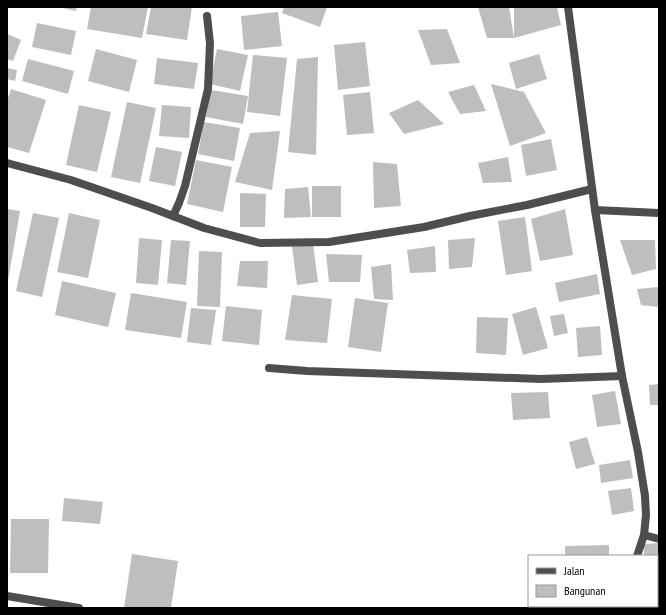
<svg xmlns="http://www.w3.org/2000/svg" width="666" height="615" font-family="'PT Sans Narrow',sans-serif">
  <style>
    .building { fill: #bebebe }
    .lines { fill: none; stroke-linecap: round; stroke-linejoin: round }
    .street { stroke: #4e4e4e; stroke-width: 8 }
  </style>
  <rect width="100%" height="100%" fill="#fff"/>
  <g class="building">
    <path d="M58 7H77L76 11Z"/>
    <path d="M91 7H148L142 38 87 29Z"/>
    <path d="M151 7H192L187 40 146 34Z"/>
    <path d="M284 7H327L320 27 282 13Z"/>
    <path d="M478 7H509L514 38V7H557L561 25 514 38H487Z"/>
    <path d="M278 12 282 46 244 50 241 16Z"/>
    <path d="M37 23 76 31 71 55 32 47Z"/>
    <path d="M447 29 460 63 431 65 418 30Z"/>
    <path d="M7 34 21 40 13 61 7 59Z"/>
    <path d="M365 42 370 86 338 90 334 45Z"/>
    <path d="M96 49 137 60 129 92 88 81Z"/>
    <path d="M217 49 248 55 240 91 210 84Z"/>
    <path d="M539 54 547 79 516 89 509 63Z"/>
    <path d="M253 55 287 58 280 116 247 112Z"/>
    <path d="M318 57 316 155 288 152 297 59Z"/>
    <path d="M157 58 198 63 194 89 154 84Z"/>
    <path d="M28 59 74 71 68 94 22 81Z"/>
    <path d="M7 68 17 70 15 81 7 79Z"/>
    <path d="M491 84 524 92 546 133 510 146Z"/>
    <path d="M474 85 486 111 460 114 448 92Z"/>
    <path d="M11 89 46 100 29 153 7 147V101Z"/>
    <path d="M211 90 248 96 243 124 206 117Z"/>
    <path d="M370 92 374 133 347 135 343 95Z"/>
    <path d="M418 100 444 124 404 134 389 113Z"/>
    <path d="M127 102 156 108 140 183 111 177Z"/>
    <path d="M79 105 111 112 97 172 66 165Z"/>
    <path d="M162 105 191 107 189 138 159 136Z"/>
    <path d="M204 122 240 128 234 161 198 154Z"/>
    <path d="M280 131 272 190 235 182 250 133Z"/>
    <path d="M551 139 557 170 526 176 521 145Z"/>
    <path d="M156 147 182 152 175 186 149 181Z"/>
    <path d="M508 157 512 182 483 183 478 163Z"/>
    <path d="M196 160 232 167 223 212 187 204Z"/>
    <path d="M373 162 397 164 401 206 374 208Z"/>
    <rect x="312" y="186" width="29" height="31"/>
    <path d="M308 187 311 217 284 218 285 189Z"/>
    <path d="M240 193 266 194 265 227H240Z"/>
    <path d="M7 209 20 211 8 281H7Z"/>
    <path d="M565 209 573 255 540 261 531 219Z"/>
    <path d="M33 213 59 218 42 297 16 291Z"/>
    <path d="M69 213 100 220 88 278 57 272Z"/>
    <path d="M525 217 532 271 506 275 498 221Z"/>
    <path d="M139 238 162 240 158 285 136 283Z"/>
    <path d="M475 238 472 267 449 269 448 240Z"/>
    <path d="M171 240 190 241 186 285 167 283Z"/>
    <path d="M620 240H655L656 269 632 275Z"/>
    <path d="M313 244 318 282 297 285 292 246Z"/>
    <path d="M435 246 436 272 410 273 407 250Z"/>
    <path d="M199 251 222 252 220 307 197 306Z"/>
    <path d="M326 254 362 255 360 282H329Z"/>
    <path d="M240 261H268L267 288 237 286Z"/>
    <path d="M391 264 393 300 374 299 371 267Z"/>
    <path d="M597 274 600 294 559 302 555 283Z"/>
    <path d="M62 281 116 293 108 327 55 315Z"/>
    <path d="M659 287V307L641 305 637 289Z"/>
    <path d="M131 293 187 302 181 338 125 330Z"/>
    <path d="M292 295 332 299 327 343 285 340Z"/>
    <path d="M355 298 388 303 381 352 348 347Z"/>
    <path d="M226 306 262 310 259 345 222 341Z"/>
    <path d="M536 307 548 348 523 355 512 314Z"/>
    <path d="M191 308 216 310 211 345 187 342Z"/>
    <path d="M564 314 568 333 554 336 550 316Z"/>
    <path d="M477 317 508 318 506 355 476 353Z"/>
    <path d="M600 326 602 355 578 357 576 328Z"/>
    <path d="M659 384V405H650L649 385Z"/>
    <path d="M615 391 621 424 597 427 592 395Z"/>
    <path d="M548 392 550 418 513 420 511 393Z"/>
    <path d="M587 437 595 464 576 469 569 442Z"/>
    <path d="M630 460 633 478 601 483 599 465Z"/>
    <path d="M631 488 634 511 612 515 608 491Z"/>
    <path d="M64 498 103 502 100 524 62 521Z"/>
    <path d="M11 519H49L48 573H10Z"/>
    <path d="M659 543V587H657V556H644V544Z"/>
    <path d="M609 545V556H565V546Z"/>
    <path d="M132 554 178 561 171 608H124Z"/>
    <path d="M659 598V608H631V606H657V599Z"/>
    <rect x="534" y="606" width="69" height="2"/>
  </g>
  <g class="lines">
    <g class="street">
      <path d="M568 7 595 210 622 376 638 452 645 496 646 515 644 535 637 556"/>
      <path d="M7 163 71 180 152 208 204 228 260 243 329 242 424 227 470 216 527 205 592 189"/>
      <path d="M595 210 659 213"/>
      <path d="M173 216 179 203 185 186 208 89 210 43 207 16"/>
      <path d="M269 368 307 371 541 379 622 376"/>
      <path d="M644 535 659 539"/>
      <path d="M7 596 79 608"/>
      <path d="M624 608V606"/>
    </g>
  </g>
  <rect width="666" height="615" fill="none" stroke="#000000" stroke-width="16"/>
  <rect x="528" y="555" width="130" height="52" fill="#ffffff" stroke="#999999"/>
  <rect x="536" y="568" width="20" height="6" fill="#4e4e4e" stroke="#999999"/>
  <text x="564" y="575" font-size="12" fill="#000000">Jalan</text>
  <rect x="536" y="585" width="20" height="12" fill="#bebebe" stroke="#999999"/>
  <text x="564" y="595" font-size="12" fill="#000000">Bangunan</text>
</svg>
